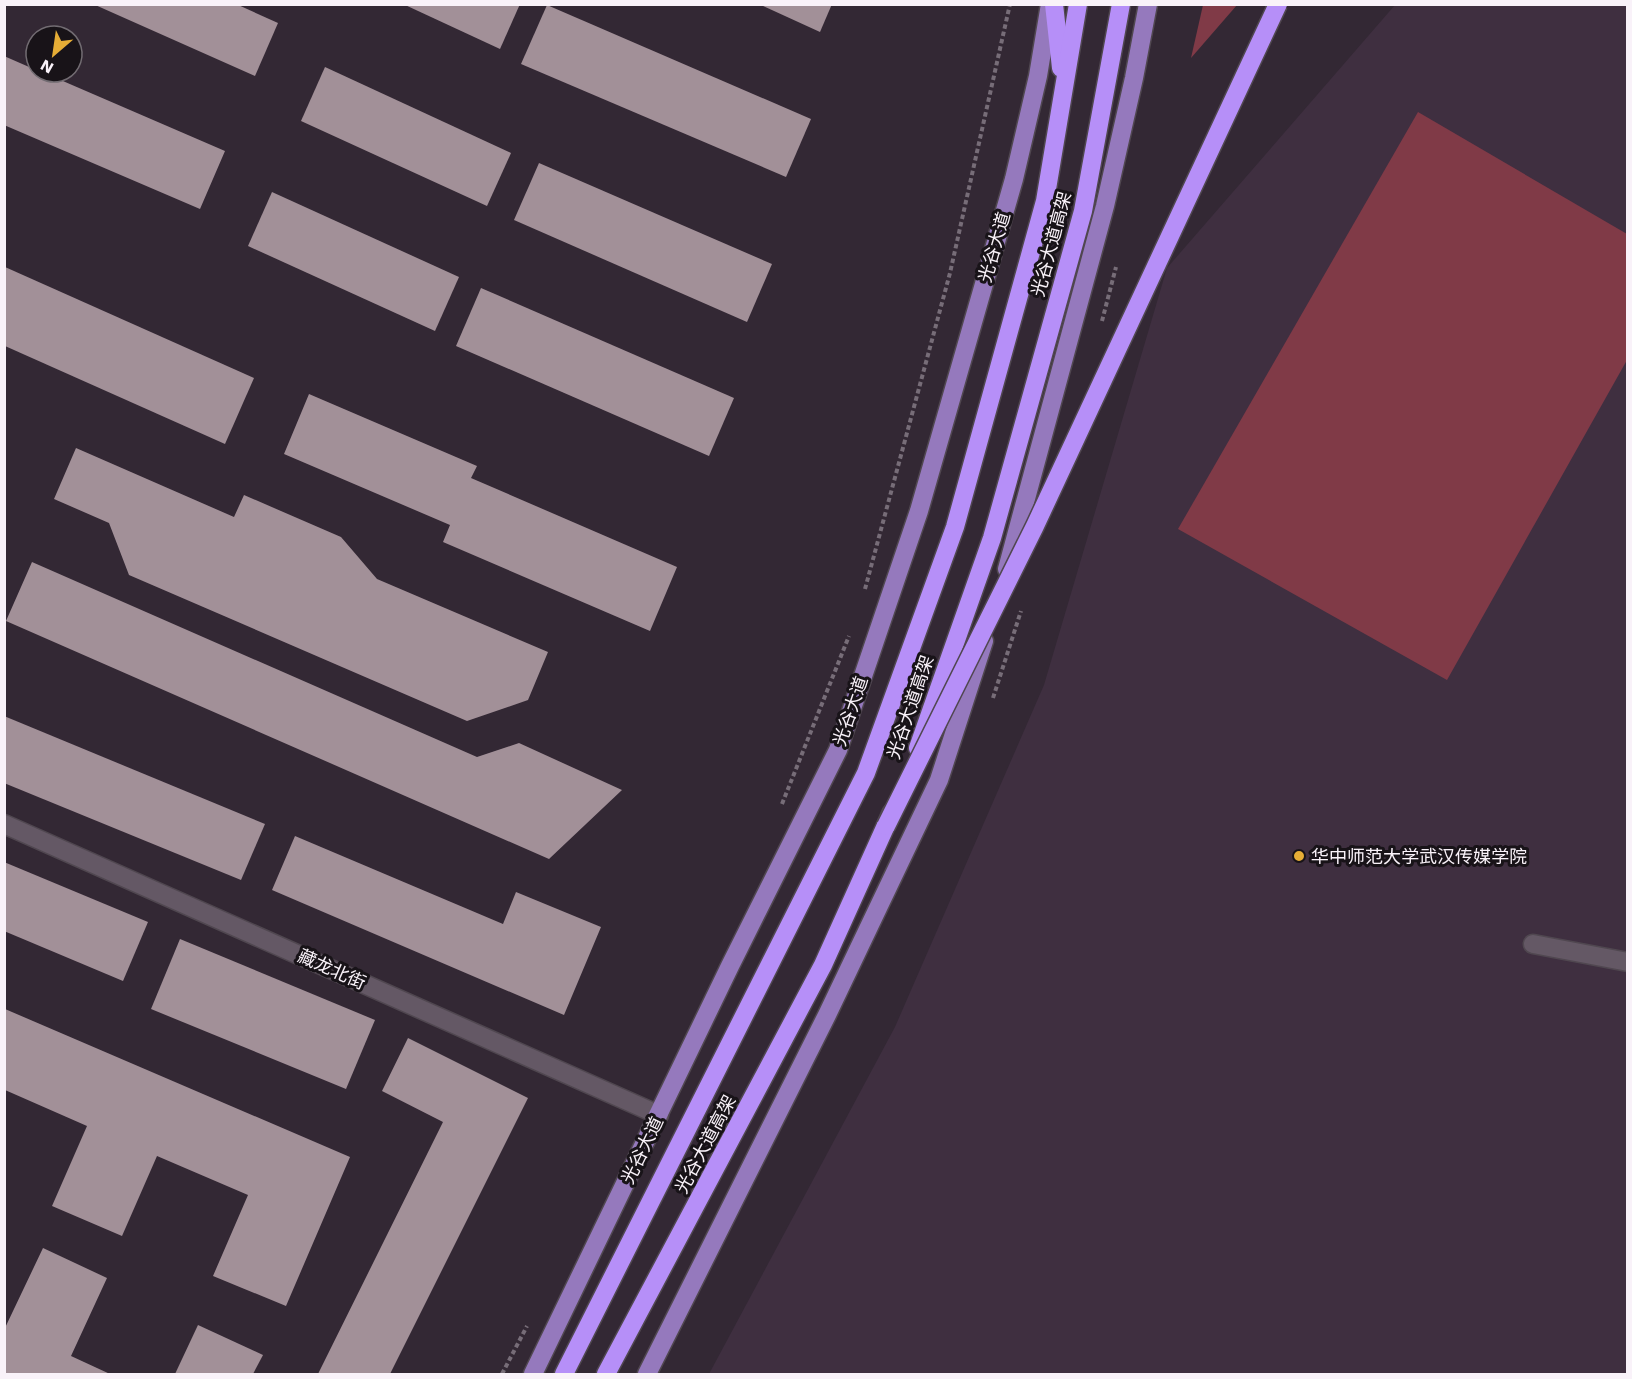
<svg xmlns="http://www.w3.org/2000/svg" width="1632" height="1379" font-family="'Work Sans','Noto Sans SC',sans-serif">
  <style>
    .built { fill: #3f2f40 }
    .green { fill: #803a47 }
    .building { fill: #a29098 }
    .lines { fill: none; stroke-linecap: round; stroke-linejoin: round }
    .minor-casing { stroke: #504750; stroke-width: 21 }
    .major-casing { stroke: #504750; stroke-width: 21 }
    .highway-casing { stroke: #504750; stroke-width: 21 }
    .path { stroke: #776d78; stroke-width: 4; stroke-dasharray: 4.5 3; stroke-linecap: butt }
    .minor { stroke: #645865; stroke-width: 18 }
    .major { stroke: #9579bd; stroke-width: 18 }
    .highway { stroke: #b68ff8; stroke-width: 18 }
    .highway-bridge-casing { stroke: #504750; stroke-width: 21; stroke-linecap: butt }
    .highway-bridge { stroke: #b68ff8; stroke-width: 18 }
    .poi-dot { fill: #e6ad36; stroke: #181318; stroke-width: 2 }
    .labels { text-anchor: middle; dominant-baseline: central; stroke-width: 6; stroke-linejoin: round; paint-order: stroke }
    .street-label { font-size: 18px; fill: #f9f2f9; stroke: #181318 }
    .poi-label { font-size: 18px; fill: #f9f2f9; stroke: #181318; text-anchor: start }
  </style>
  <rect width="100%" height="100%" fill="#332834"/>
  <path class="built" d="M1395 5H1627V1374H709L895 1027 1044 685 1167 268Z"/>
  <g class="green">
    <path d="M1203 5H1237L1191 58Z"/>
    <path d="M1418 112 1627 234V360L1447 680 1178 529Z"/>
  </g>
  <g class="building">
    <path d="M93 4H236L278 23 255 76Z"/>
    <path d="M403 4H520L500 49Z"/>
    <path d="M759 4H832L820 32Z"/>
    <path d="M547 5 811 119 786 177 521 64Z"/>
    <path d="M4 56 36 70V72H42L225 151 200 209 4 125Z"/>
    <path d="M325 67 511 153 487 206 301 121Z"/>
    <path d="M539 163 772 264 747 322 514 220Z"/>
    <path d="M272 192 459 277 435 331 248 246Z"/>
    <path d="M5 267 254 378 225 444 5 346Z"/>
    <path d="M481 288 734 398 709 456 456 346Z"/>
    <path d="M309 394 477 466 471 478 677 567 650 631 443 542 450 525 284 454Z"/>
    <path d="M76 448 234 517 244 495 341 537 377 579 548 652 528 700 467 721 129 575 109 523 54 499Z"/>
    <path d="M32 562 477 757 519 743 622 790 549 859 6 621Z"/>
    <path d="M4 716 265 824 241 880 4 783Z"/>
    <path d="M295 836 503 924 516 892 601 927 564 1015 272 890Z"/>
    <path d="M4 862 148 922 123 981 4 931Z"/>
    <path d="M180 939 375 1020 346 1089 151 1009Z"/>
    <path d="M5 1009 350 1157 286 1306 213 1276 248 1195 157 1156 122 1236 52 1206 87 1126 5 1090Z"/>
    <path d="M408 1038 528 1098 390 1374H318L443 1122 382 1091Z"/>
    <path d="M43 1248 107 1278 71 1356 110 1374H4V1330Z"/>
    <path d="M198 1325 263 1355 253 1374H175Z"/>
  </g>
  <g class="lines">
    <defs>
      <g id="minor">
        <path d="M4 824 659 1115"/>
        <path d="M1533 944 1628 962"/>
      </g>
      <g id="major">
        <path d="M1007 569 1105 206 1134 78 1148 4"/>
        <path d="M533 1374 730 966 838 750 919 511 1014 179 1038 76 1050 4"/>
        <path d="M647 1374 827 1015 939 780 984 641"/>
      </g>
      <g id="highway">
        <path d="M1054 4 1061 68"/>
        <path d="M918 748 992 538 1083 211 1121 4"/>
        <path d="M564 1374 866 773 955 527 1045 201 1078 4"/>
        <path d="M606 1374 823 965 892 812"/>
      </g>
    </defs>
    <use href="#minor" class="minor-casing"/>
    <use href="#major" class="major-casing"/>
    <use href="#highway" class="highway-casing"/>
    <g class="path">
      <path d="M1102 321 1116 267"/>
      <path d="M865 589 950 273 1010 4"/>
      <path d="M993 698 1021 611"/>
      <path d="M782 804 849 636"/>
      <path d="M502 1374 527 1326"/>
    </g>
    <use href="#minor" class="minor"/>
    <use href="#major" class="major"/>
    <use href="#highway" class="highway"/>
    <defs>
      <path id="highway-bridge" d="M886 826 1035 526 1278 4"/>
    </defs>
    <use href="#highway-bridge" class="highway-bridge-casing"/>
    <use href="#highway-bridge" class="highway-bridge"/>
  </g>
  <circle class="poi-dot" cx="1299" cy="856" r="6"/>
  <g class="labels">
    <g class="street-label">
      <text transform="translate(1051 244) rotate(-75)">光谷大道高架</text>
      <text transform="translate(994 247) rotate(-74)">光谷大道</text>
      <text transform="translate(910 707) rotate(-71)">光谷大道高架</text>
      <text transform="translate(850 711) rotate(-71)">光谷大道</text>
      <text transform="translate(332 969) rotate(24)">藏龙北街</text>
      <text transform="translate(705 1144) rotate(-62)">光谷大道高架</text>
      <text transform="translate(642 1150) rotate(-64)">光谷大道</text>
    </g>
    <g class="poi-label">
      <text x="1311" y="856">华中师范大学武汉传媒学院</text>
    </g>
  </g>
  <rect width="1632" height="1379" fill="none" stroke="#f9f2f9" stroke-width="12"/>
  <g transform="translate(54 54) rotate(209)"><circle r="28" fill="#181318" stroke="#726c72" stroke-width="1.5"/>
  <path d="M0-4.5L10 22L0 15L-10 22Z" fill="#e6ad36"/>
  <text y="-9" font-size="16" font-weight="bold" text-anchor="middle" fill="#f9f2f9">N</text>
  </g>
</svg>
